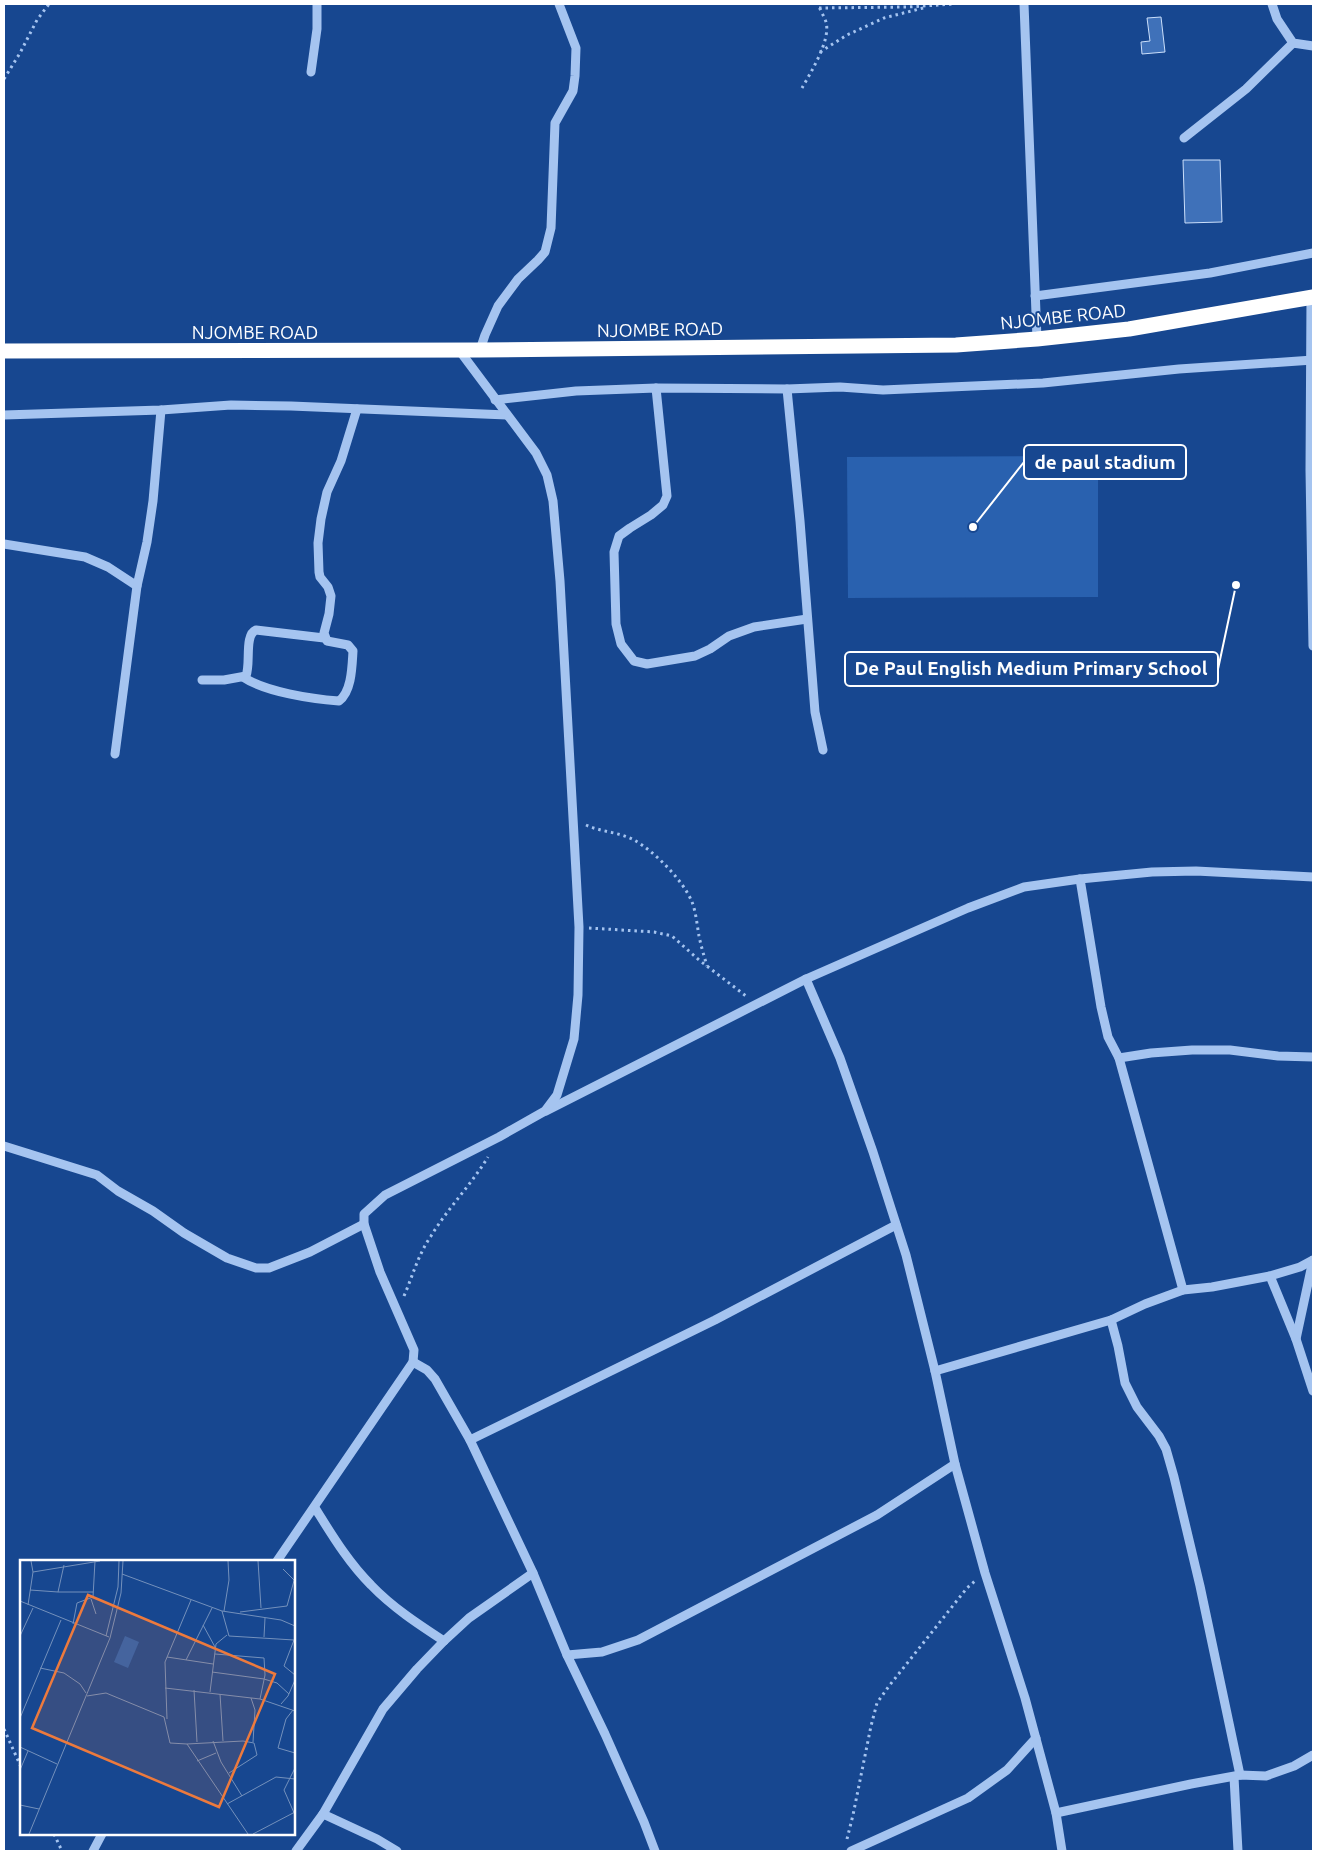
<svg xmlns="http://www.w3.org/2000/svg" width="1317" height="1855" font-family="Ubuntu,sans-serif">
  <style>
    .green { fill: #2961af }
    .building { fill: #3f71b9; stroke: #cbdffb }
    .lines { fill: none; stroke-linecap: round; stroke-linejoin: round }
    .path { stroke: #a5c4f0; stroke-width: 3; stroke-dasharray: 2.5 4; stroke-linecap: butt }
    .minor { stroke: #a5c4f0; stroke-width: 9 }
    .highway { stroke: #fff; stroke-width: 15 }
    .labels { text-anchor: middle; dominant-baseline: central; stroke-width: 4; stroke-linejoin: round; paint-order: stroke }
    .street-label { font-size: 18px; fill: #fff; stroke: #174790 }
    .inset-road { fill: none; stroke: #7491bc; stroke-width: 1 }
    .view { fill: #ed7a3d; fill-opacity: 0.15; stroke: #ed7a3d; stroke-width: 2.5 }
    .inset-edge { fill: none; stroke: #fff; stroke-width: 2.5 }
    .leader { fill: none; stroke: #fff; stroke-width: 2 }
    .callout-dot { fill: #fff; stroke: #174790; stroke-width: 2 }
    .callout { fill: #174790; stroke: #fff; stroke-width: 2 }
    .callout-label { font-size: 19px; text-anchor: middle; font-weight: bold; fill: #fff }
  </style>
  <rect width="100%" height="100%" fill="#174790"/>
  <path class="green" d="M1098 456V597L848 598 847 457Z"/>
  <g class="building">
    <path d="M1161 17 1165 52 1142 54 1141 42 1150 41 1147 18Z"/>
    <path d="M1183 160H1220L1222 222 1185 223Z"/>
  </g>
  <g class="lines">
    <g class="path">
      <path d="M819 8 907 7 954 4"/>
      <path d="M820 52 847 35 884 18 927 7"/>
      <path d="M4 79 20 53 37 20 49 4"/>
      <path d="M802 88C811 72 831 40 826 22 824 16 820 10 818 4"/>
      <path d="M586 825C601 832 619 832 634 840 654 851 683 880 692 902 696 912 697 925 699 936 701 946 704 956 707 966"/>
      <path d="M589 928 654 932 672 936 699 960 746 996"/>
      <path d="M404 1296C413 1275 418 1255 431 1236 448 1208 471 1185 488 1157"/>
      <path d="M4 1729 21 1767"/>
      <path d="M54 1834 62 1851"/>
      <path d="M847 1839 853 1815 871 1726 877 1703 889 1686 967 1588 975 1581"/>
    </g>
    <g class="minor">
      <path d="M1024 4 1037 339"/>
      <path d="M1272 4 1277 19 1293 43 1313 46"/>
      <path d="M311 72 317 29V4"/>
      <path d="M1184 138 1246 89 1293 43"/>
      <path d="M1035 296 1210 273 1313 253"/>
      <path d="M1311 297 1310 470 1313 646"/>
      <path d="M480 350 485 335 498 306 518 279 538 260 545 252 551 228 555 123 573 91 575 76 576 48 559 4"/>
      <path d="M656 388 667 496 663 505 651 515 630 528 619 536 614 552 616 624 621 644 634 661 647 664 695 656 710 649 729 636 754 627 807 619"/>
      <path d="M787 389 800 521 815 712 823 750"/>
      <path d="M495 400 576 391 656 388 787 389 840 387 883 390 1043 383 1179 369 1313 360"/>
      <path d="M4 415 161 410 231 405 291 406 507 415"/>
      <path d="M4 544 85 557 108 567 137 586"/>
      <path d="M243 677C265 692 312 699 339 701 352 691 352 666 353 651L348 645 327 641 324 633 329 614 331 596 328 587 320 577 319 572 318 543 321 519 327 492 341 461 357 409"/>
      <path d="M202 680H224L246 676C251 663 244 635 256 630L324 638"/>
      <path d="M115 754 137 586 147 542 153 501 161 410"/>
      <path d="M1080 879 1101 1007 1108 1037 1119 1058 1183 1290"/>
      <path d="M806 979 840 1058 873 1152 906 1255 935 1371 955 1464 985 1573 1025 1698 1056 1813 1062 1851"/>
      <path d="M1119 1058 1151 1053 1192 1050H1230L1278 1056 1313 1057"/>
      <path d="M546 1111 806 979 968 908 1024 887 1080 879 1152 872 1196 871 1313 877"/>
      <path d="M4 1146 97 1175 118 1191 153 1211 184 1233 227 1258 256 1268H269L310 1252 364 1224"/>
      <path d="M1270 1276 1296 1339 1313 1391"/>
      <path d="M1111 1320 1118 1346 1125 1383 1137 1407 1159 1436 1166 1449 1174 1477 1200 1586 1240 1775"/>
      <path d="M1296 1339 1313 1260"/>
      <path d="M413 1362 427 1370 435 1379 470 1440 533 1573 567 1655 605 1734 644 1822 655 1851"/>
      <path d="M935 1371 1111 1320 1145 1304 1183 1290 1212 1287 1270 1276 1300 1267 1313 1260"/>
      <path d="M470 1440 715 1320 896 1225"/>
      <path d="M315 1508C332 1535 348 1562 371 1585 392 1607 418 1624 444 1641"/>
      <path d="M277 1561 413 1362 414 1350 380 1272 364 1224V1214L385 1195 499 1137 545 1111 557 1095 574 1039 578 995 579 927 560 581 553 501 547 475 536 453 459 350"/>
      <path d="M567 1655 602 1652 638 1640 877 1515 955 1464"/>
      <path d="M1234 1777 1238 1851"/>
      <path d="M1056 1813 1191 1784 1240 1775 1266 1776 1294 1766 1313 1755"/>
      <path d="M323 1814 377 1839 397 1851"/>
      <path d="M93 1851 102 1834"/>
      <path d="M296 1851 323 1814 383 1709 417 1669 444 1641 469 1618 533 1573"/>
      <path d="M851 1851 968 1798 1007 1770 1036 1738"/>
    </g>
    <path class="highway" d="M4 351 480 350 956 345 1037 339 1129 329 1313 297"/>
  </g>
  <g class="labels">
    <g class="street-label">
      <text transform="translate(1063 316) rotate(-6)">NJOMBE ROAD</text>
      <text transform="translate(660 329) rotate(-1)">NJOMBE ROAD</text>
      <text x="255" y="332">NJOMBE ROAD</text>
    </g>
  </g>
  <g transform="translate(20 1560)">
    <rect width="275" height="275" fill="#174790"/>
    <path d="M105 76 119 82 108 108 94 102Z" fill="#2961af"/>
    <path class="inset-road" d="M238 1 241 48M263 9 274 20M13 12 80 1M102 14 202 51 261 60 275 66M10 30 38 32 44 5M38 32H73M71 39 76 54M0 41 89 77M8 45 13 12 11 1M202 51 209 76 274 80M204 51 209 20 208 1M220 52 267 46 275 17M53 64 57 43 73 37 75 1M183 65 195 87M0 76 13 48M86 76 98 27 99 1M244 77 245 58M274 80 264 106 275 115M195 94 244 98 245 115 240 139M147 97 193 104M166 100 192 48M20 108 44 113 60 124 66 133M192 112 244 119M244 119 257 123 269 134M145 128 240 139 275 151M174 130 177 182M190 132 196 84 207 75M200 134 203 181M67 136 86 133 144 157 150 183 167 184 228 274M231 138 235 150 233 182M261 144 268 136 275 120M273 150 266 159 258 188 275 193M0 158 41 60M147 159 145 102 171 40M193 181 201 202 222 236M167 184 223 181 234 183 237 195 209 213M0 187 37 204M177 201 196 193M275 208 264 230 275 255M0 210 8 191M207 244 256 217 275 219M0 245 19 249M9 274 90 78 101 33 103 1M233 274 275 252"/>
    <path class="view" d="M68 35 255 114 199 247 12 168Z"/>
    <rect width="275" height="275" class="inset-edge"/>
  </g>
  <path class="leader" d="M973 527L1024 462M1236 585L1218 669"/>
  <g class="callout-dot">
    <circle cx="973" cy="527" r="5"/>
    <circle cx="1236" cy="585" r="5"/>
  </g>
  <g class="callout">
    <rect x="1024" y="445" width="162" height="34" rx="5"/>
    <rect x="845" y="652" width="373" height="34" rx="5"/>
  </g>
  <g class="callout-label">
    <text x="1105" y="469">de paul stadium</text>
    <text x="1031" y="675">De Paul English Medium Primary School</text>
  </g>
  <rect width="1317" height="1855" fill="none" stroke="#ffffff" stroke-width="10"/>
</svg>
